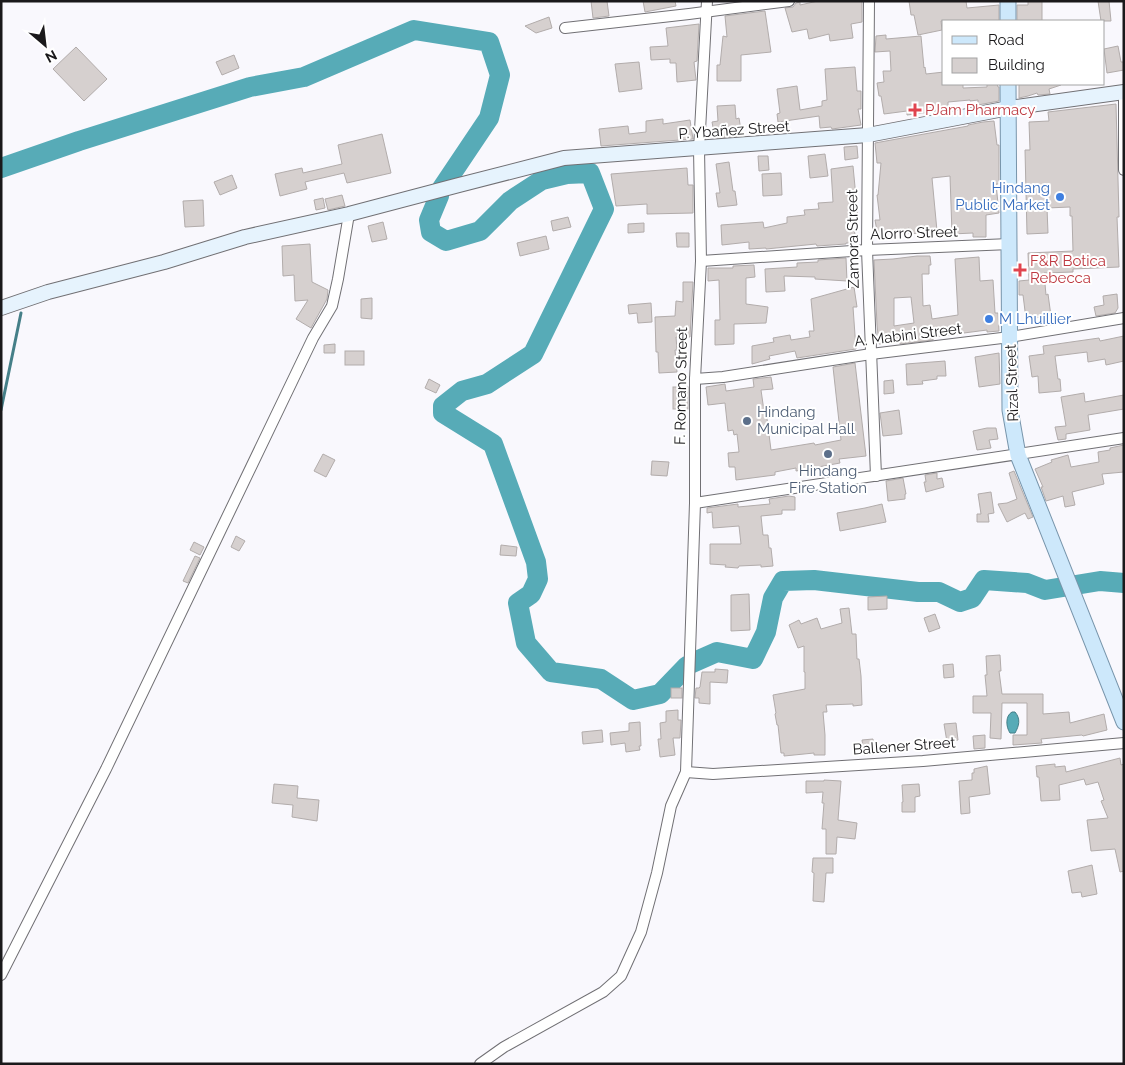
<svg xmlns="http://www.w3.org/2000/svg" width="1125" height="1065" font-family="Raleway,sans-serif">
  <style>
    .water { fill: #57abb7; stroke: #457f88 }
    .lines { fill: none; stroke-linecap: round; stroke-linejoin: round }
    .stream { stroke: #457f88; stroke-width: 3 }
    .river { stroke: #57abb7; stroke-width: 20 }
    .building { fill: #d6d0cf; stroke: #b2acab; fill-rule: evenodd }
    .street-casing { stroke: #717074; stroke-width: 12 }
    .secondary-casing { stroke: #717074; stroke-width: 16 }
    .primary-casing { stroke: #7895ab; stroke-width: 17 }
    .street { stroke: #fff; stroke-width: 10 }
    .secondary { stroke: #e6f3fd; stroke-width: 14 }
    .primary { stroke: #cde8fb; stroke-width: 15 }
    .health-dot { fill: #e0444e; stroke: #fff; stroke-width: 2 }
    .shop-dot { fill: #3f7fe0; stroke: #fff; stroke-width: 2 }
    .service-dot { fill: #5c6f8a; stroke: #fff; stroke-width: 2 }
    .labels { text-anchor: middle; dominant-baseline: central; stroke-width: 4; stroke-linejoin: round; paint-order: stroke }
    .health-label { font-size: 15px; fill: #be3a42; stroke: #fff; text-anchor: start }
    .street-label { font-size: 15px; fill: #1a191b; stroke: #fff }
    .shop-label { font-size: 15px; fill: #366cbe; stroke: #fff; text-anchor: end }
    .service-label { font-size: 15px; fill: #4e5e75; stroke: #fff; text-anchor: start }
  </style>
  <rect width="100%" height="100%" fill="#f9f8fd"/>
  <path class="water" d="M1012 712H1015C1021 719 1019 726 1015 733H1010C1006 727 1005 716 1012 712Z"/>
  <g class="lines">
    <path class="stream" d="M1 410 21 313"/>
    <g class="river">
      <path d="M1 168 79 141 250 87 304 77 414 30 489 42 500 75 489 118 442 188"/>
      <path d="M439 196 429 220 431 232 446 241 480 231 510 201 542 180 567 174 590 173 604 209 533 354 487 384 462 391 443 406V413L493 444 536 562 538 579 531 594 518 603 526 643 551 672 601 679 633 700 660 694 687 666"/>
      <path d="M692 663 717 652 753 659 766 632 773 598 783 581 814 580 918 592H939L960 602 972 598 984 580 1027 583 1045 590 1100 581 1124 583"/>
    </g>
  </g>
  <g class="building">
    <path d="M591 1H607L609 16 593 18Z"/>
    <path d="M643 1H675L676 6 645 12Z"/>
    <path d="M818 1H862V22L851 24 853 38 830 41 829 34 809 39 807 29 792 32 785 8 793 7 796 3 800 2V5Z"/>
    <path d="M909 1H966L967 8 999 5V21H941L942 30 918 35 914 15H911Z"/>
    <path d="M1028 1H1042V21H1017V5H1028Z"/>
    <path d="M1098 1H1109L1111 21H1101Z"/>
    <path d="M765 11 771 52 741 55V81H717V65H720L723 36 727 37 725 16Z"/>
    <path d="M549 17 552 28 536 33 525 26Z"/>
    <path d="M699 24 697 61 694 62 696 80 677 82 676 63H670V59L651 60 650 47 668 46 666 28Z"/>
    <path d="M886 35V39L921 36 924 68 925 67 926 74 944 72V84H963V88L987 87V84H997L998 87H999V101L978 105V100L970 101V100L948 102V108L931 112 907 115V111L884 114 881 96H879L877 83 884 82 883 71H891L890 51 875 52 876 36Z"/>
    <path d="M1118 46 1121 62H1124V70L1107 73 1104 49Z"/>
    <path d="M76 47 107 79 84 101 53 69Z"/>
    <path d="M234 55 239 68 222 75 216 62Z"/>
    <path d="M639 62 642 89 619 92 615 64Z"/>
    <path d="M855 67 857 91H861V109H858L861 125 832 129 831 127 820 128 819 116 778 122 777 114 780 113 777 89 797 86 800 110 822 106V101L827 100 825 69Z"/>
    <path d="M1019 84H1060L1061 85 1049 89 1050 94 1038 95 1037 93 1028 96 1019 98Z"/>
    <path d="M1116 104 1119 217H1117L1119 267 1073 269V272L1044 273 1046 295 1048 294 1051 316 1026 319 1023 295H1019V281L1029 280 1028 253 1073 251 1072 216H1070V207L1047 208 1048 233 1027 234 1025 150H1030L1029 122 1049 121 1048 112Z"/>
    <path d="M735 105 736 119 739 118 742 136 715 138 712 122 718 121 717 106Z"/>
    <path d="M663 119V124L690 120 693 139 601 146 599 129 628 126 629 134 646 132V121Z"/>
    <path d="M994 121 997 145H999V184H996L999 213 986 215V237H973V233L952 234 950 176 932 178 937 231 909 234V228L891 235V231L878 237 875 220H880L877 195H878L881 163H877L875 143 968 126V125L983 122Z"/>
    <path d="M382 134 391 173 347 183 344 173 305 182 307 189 280 196 275 174 302 168 303 173 342 164 338 145Z"/>
    <path d="M857 146 858 158 845 160 844 147Z"/>
    <path d="M825 154 828 176 810 178 808 156Z"/>
    <path d="M758 156H768L769 170 759 171Z"/>
    <path d="M729 162 733 191H735L737 205 718 207 716 193H720L716 164Z"/>
    <path d="M853 166 858 218 853 219 856 243H846V244L817 246 816 244 766 249V248L749 249V242L722 245 721 225 763 222 764 228 787 223V217L805 215 804 210 819 209 818 203 833 202 831 169Z"/>
    <path d="M687 168 688 185H693V213L647 214V204L616 206 611 174Z"/>
    <path d="M781 173 782 195 763 196 762 174Z"/>
    <path d="M232 175 237 188 220 195 214 182Z"/>
    <path d="M342 195 345 206 328 210 325 199Z"/>
    <path d="M323 198 325 208 316 210 314 200Z"/>
    <path d="M203 200 204 226 185 227 183 201Z"/>
    <path d="M568 217 571 227 553 231 551 221Z"/>
    <path d="M383 222 387 239 372 242 368 226Z"/>
    <path d="M644 223V232L628 233V224Z"/>
    <path d="M676 233H689V247H677Z"/>
    <path d="M546 236 549 249 520 256 517 243Z"/>
    <path d="M310 244 312 282 328 290 327 299 311 328 296 319 308 300 295 301 294 275 283 276 282 246Z"/>
    <path d="M917 256H930L931 265H929V274H922L923 306 930 305 932 319 958 315 955 259 979 257 980 281 993 280 995 313H998L999 331 987 332V330L933 337V340L900 344V342L879 344 877 325 874 260 893 259ZM911 297 914 323 894 326V298Z"/>
    <path d="M846 258 847 281 815 279V277L784 276 785 291 766 292 765 269 797 267V263L818 262V260Z"/>
    <path d="M754 265 755 277 746 278V304L768 307 766 323 734 324V344L715 345V320H720L719 280 708 281V268H733V266Z"/>
    <path d="M683 282H693L690 337H676L677 350H675L677 372 659 373 658 352H656L655 317 675 316 676 301 683 302Z"/>
    <path d="M854 287 857 307H853L856 349 797 358 795 351 769 356 770 359 752 364V346L774 342 773 338 790 335 791 340 810 337 809 331H814L811 299Z"/>
    <path d="M1117 294 1118 308 1115 313 1096 316 1094 307 1104 305 1103 296Z"/>
    <path d="M372 298V319L361 318V299Z"/>
    <path d="M651 303 652 322 638 323 637 313 629 314 628 305Z"/>
    <path d="M1124 336V361L1106 365 1105 359 1088 362 1087 352 1055 356 1058 379H1060L1061 391 1039 393 1038 376 1032 377 1029 356 1044 354 1043 346 1099 338 1100 341Z"/>
    <path d="M335 344V353H324V345Z"/>
    <rect x="345" y="351" width="19" height="14"/>
    <path d="M999 353 1000 384 979 387 975 357Z"/>
    <path d="M945 361 946 376H937V379L922 381 923 384 907 385 906 364Z"/>
    <path d="M855 363 866 456 839 459 840 463 796 471V468L775 472V475L736 480 735 467H729L728 453 739 452 737 434 734 435 733 430 728 431 725 403 708 405 706 387 725 384 726 391 754 387 753 379 771 377 773 389 761 390 764 411H766L771 450 814 443 815 445 841 440 833 367Z"/>
    <path d="M429 379 440 385 436 393 425 388Z"/>
    <path d="M893 380 894 393 884 394V381Z"/>
    <rect x="673" y="387" width="15" height="22"/>
    <path d="M1084 393 1085 402 1124 395V409L1088 415 1090 430 1066 434V439L1058 440 1055 427 1066 426 1061 397Z"/>
    <path d="M899 410 902 434 883 436 880 413Z"/>
    <path d="M987 428H996L998 439 989 440 991 448 977 450 973 431Z"/>
    <path d="M1124 445V472L1102 474 1104 484 1072 492 1075 505 1065 507 1063 496 1046 501 1041 487H1043L1035 469 1052 462 1051 460 1068 455 1071 467 1099 462 1098 452 1110 450V448Z"/>
    <path d="M323 454 335 460 326 477 314 471Z"/>
    <path d="M652 461 669 462 667 476 651 475Z"/>
    <path d="M1014 471 1033 517 1028 519 1025 513 1007 522 998 504 1007 503 1017 499 1009 473Z"/>
    <path d="M937 473V479L942 478 944 487 926 492 924 482H926L925 475Z"/>
    <path d="M903 478 906 494H905V499L888 501 886 481Z"/>
    <path d="M991 492 994 513 988 514 989 522H977V514H981L978 494Z"/>
    <path d="M789 496 795 497V510H782V514L761 516 763 535H768L769 548H771L773 566 761 567V565L739 566 738 568 725 567 726 565 710 564V544H741L739 526 713 528 712 512 707 513V508L738 504V507L770 504 769 499Z"/>
    <path d="M882 504 886 522 840 531 837 513 865 508Z"/>
    <path d="M236 536 245 541 239 551 231 547Z"/>
    <path d="M194 542 204 547 200 555 190 550Z"/>
    <path d="M501 545 517 547 516 556 500 555Z"/>
    <path d="M195 556 200 558 188 583 183 581Z"/>
    <path d="M749 594 750 630 731 631V595Z"/>
    <path d="M887 596V609L868 610V597Z"/>
    <path d="M849 608 852 634H856L857 659H859L861 676 862 705 853 706V704L826 705 827 712H823L825 735V755H814V753L784 756V753H781L778 725H777L775 714 776 713 773 695 805 689V672H804V646L798 648 789 625 799 620 801 624 817 618 821 629 842 623 840 609Z"/>
    <path d="M935 614 940 628 929 632 924 618Z"/>
    <path d="M1000 655 1001 671H999L1002 694H1043V714L1069 712 1070 723 1104 714 1107 730 1083 736 1082 735 1041 739 1042 743 1013 745V735H1027V703H1002L1001 739 990 738 991 713H973V696H987L985 675H987L986 656Z"/>
    <path d="M953 664 954 677 944 678 943 665Z"/>
    <path d="M715 669 728 670 727 683 710 682V704L699 703V698H695L696 688H699L700 687 702 672H715Z"/>
    <rect x="671" y="688" width="11" height="10"/>
    <path d="M678 710V720H681L680 738H673L675 755 660 757 658 739H661L660 723 666 722V711Z"/>
    <path d="M640 722 641 746H639L640 750 626 752 625 743 611 745 610 733 629 731V723Z"/>
    <path d="M956 723 958 740 947 742 944 724Z"/>
    <path d="M602 730 603 742 583 744 582 732Z"/>
    <path d="M985 735V748L974 749 973 736Z"/>
    <path d="M873 739 874 754 864 755 862 740Z"/>
    <path d="M1120 758 1121 765 1124 764V871L1120 872 1115 849 1091 851 1087 820 1108 818 1101 801 1104 800 1098 782 1086 785 1084 779 1059 785 1060 800 1041 801 1039 777H1037L1036 766 1055 764V767L1065 766 1066 772Z"/>
    <path d="M987 766 990 794 969 797 970 813 961 814 959 781 972 780V773H974V769Z"/>
    <path d="M824 780 841 781 838 820 857 823 855 839 837 837 836 854H826V829H822L824 803H822L823 792 806 793V781H824Z"/>
    <path d="M274 784 298 786 297 798 319 800 317 821 292 817 293 805 272 803Z"/>
    <path d="M919 784 920 796 915 797V812H902V802H903L902 785Z"/>
    <path d="M813 858H833V873H826L824 902 813 901 814 873 812 872Z"/>
    <path d="M1092 865 1097 894 1082 897 1081 892 1072 893 1068 871Z"/>
  </g>
  <g class="lines">
    <defs>
      <g id="street">
        <path d="M869 1 867 250 876 476"/>
        <path d="M565 28 689 14 789 1"/>
        <path d="M1124 92V170"/>
        <path d="M701 261 867 250 1010 244"/>
        <path d="M695 379 723 377 871 354 1010 337 1124 318"/>
        <path d="M695 503 1124 438"/>
        <path d="M686 772 713 774 923 761 1124 743"/>
        <path d="M1 975 106 769 313 338 332 306 338 279 349 214"/>
        <path d="M480 1064 504 1047 603 992 621 976 641 932 657 873 671 806 686 772 695 503V379L701 261 699 149 707 1"/>
      </g>
      <path id="secondary" d="M1 308 48 292 164 262 245 237 349 214 459 185 564 158 868 135 1009 108 1124 92"/>
      <g id="primary">
        <path d="M1008 21V1"/>
        <path d="M1008 84 1010 410 1018 455 1124 722"/>
      </g>
    </defs>
    <use href="#street" class="street-casing"/>
    <use href="#secondary" class="secondary-casing"/>
    <use href="#primary" class="primary-casing"/>
    <use href="#street" class="street"/>
    <use href="#secondary" class="secondary"/>
    <use href="#primary" class="primary"/>
  </g>
  <g class="health-dot">
    <path d="M912.5 102.5h5v5h5v5h-5v5h-5v-5h-5v-5h5z"/>
    <path d="M1017.5 262.5h5v5h5v5h-5v5h-5v-5h-5v-5h5z"/>
  </g>
  <g class="shop-dot">
    <circle cx="1060" cy="197" r="5"/>
    <circle cx="989" cy="319" r="5"/>
  </g>
  <g class="service-dot">
    <circle cx="747" cy="421" r="5"/>
    <circle cx="828" cy="454" r="5"/>
  </g>
  <g class="labels">
    <g class="health-label">
      <text x="925" y="110">PJam Pharmacy</text>
      <text x="1030" y="261">F&amp;R Botica<tspan x="1030" dy="17">Rebecca</tspan></text>
    </g>
    <g class="street-label">
      <text transform="translate(734 130) rotate(-4)">P. Ybañez Street</text>
      <text transform="translate(914 233) rotate(-2)">Alorro Street</text>
      <text transform="translate(853 239) rotate(-91)">Zamora Street</text>
      <text transform="translate(908 335) rotate(-7)">A. Mabini Street</text>
      <text transform="translate(1012 383) rotate(-92)">Rizal Street</text>
      <text transform="translate(681 386) rotate(-89)">F. Romano Street</text>
      <text transform="translate(904 746) rotate(-4)">Ballener Street</text>
    </g>
    <g class="shop-label">
      <text x="1050" y="188">Hindang<tspan x="1050" dy="17">Public Market</tspan></text>
      <text x="999" y="319" text-anchor="start">M Lhuillier</text>
    </g>
    <g class="service-label">
      <text x="757" y="412">Hindang<tspan x="757" dy="17">Municipal Hall</tspan></text>
      <text x="828" y="471" text-anchor="middle">Hindang<tspan x="828" dy="17">Fire Station</tspan></text>
    </g>
  </g>
  <rect width="1125" height="1065" fill="none" stroke="#1a191b" stroke-width="5"/>
  <rect x="942" y="20" width="162" height="65" fill="#ffffff" stroke="#a3a3a4"/>
  <rect x="952" y="36" width="25" height="8" fill="#cde8fb" stroke="#a3a3a4"/>
  <text x="988" y="45" font-size="15" fill="#1a191b">Road</text>
  <rect x="952" y="58" width="25" height="15" fill="#d6d0cf" stroke="#a3a3a4"/>
  <text x="988" y="70" font-size="15" fill="#1a191b">Building</text>
  <g transform="translate(45 45) rotate(152)" stroke="#ffffff" stroke-width="4" paint-order="stroke">
  <path d="M0-4L9 19L0 12L-9 19Z" fill="#1a191b"/>
  <text y="-8" font-size="14" font-weight="bold" text-anchor="middle" fill="#1a191b">N</text>
  </g>
</svg>
